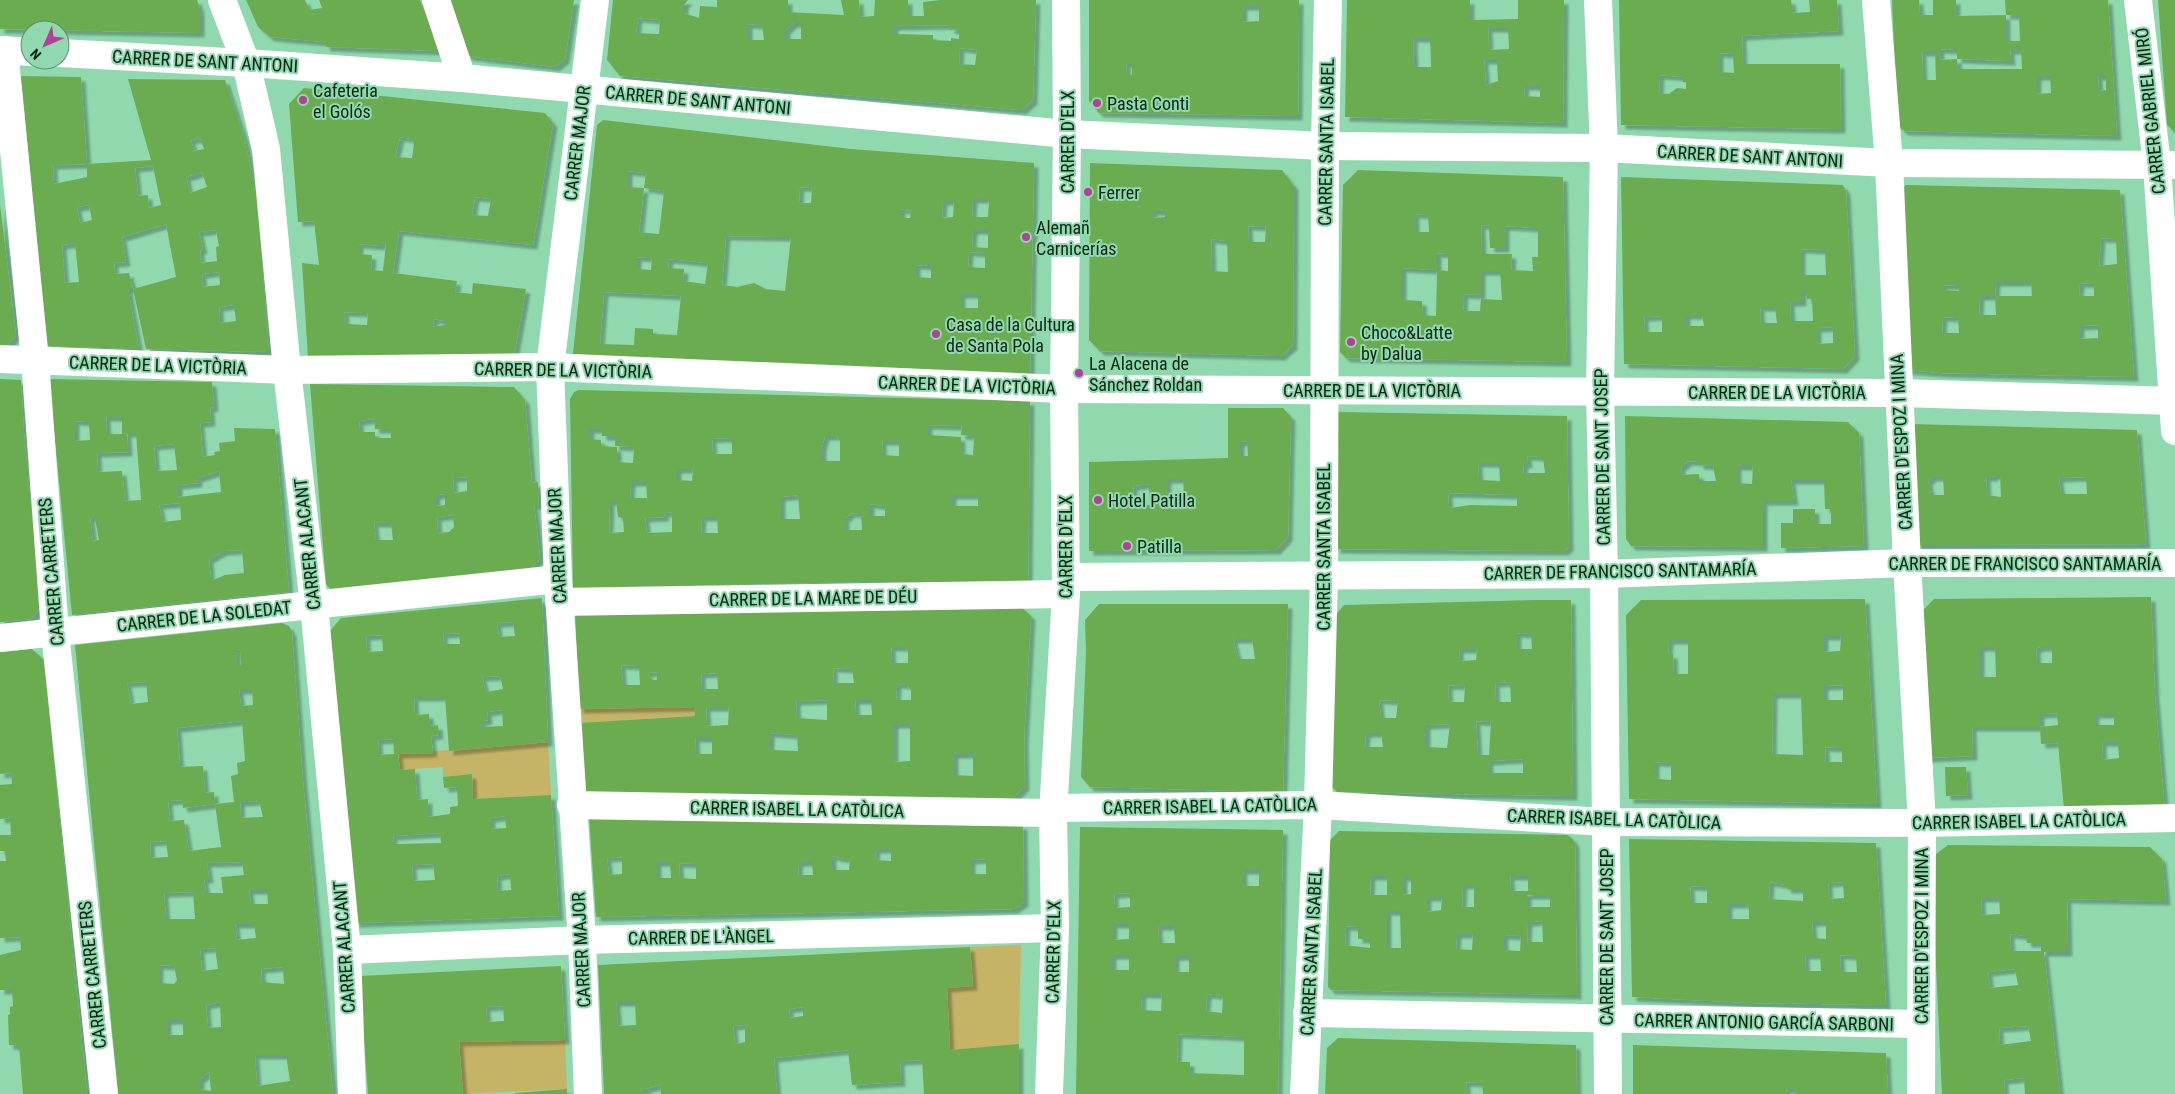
<svg xmlns="http://www.w3.org/2000/svg" width="2175" height="1094" font-family="'Roboto Condensed',sans-serif">
  <style>
    .green { fill: #c5b466 }
    .building { fill: #6bac50; fill-rule: evenodd; filter: url(#shadow) }
    .lines { fill: none; stroke-linecap: round; stroke-linejoin: round }
    .minor { stroke: #fff; stroke-width: 28 }
    .tertiary { stroke: #fff; stroke-width: 28 }
    .poi-dot { fill: #b23f99; stroke: #90d9ae; stroke-width: 2 }
    .labels { text-anchor: middle; dominant-baseline: central; stroke-width: 4; stroke-linejoin: round; paint-order: stroke }
    .street-label { font-size: 18px; fill: #062515; stroke: #90d9ae }
    .poi-label { font-size: 18px; fill: #062515; stroke: #90d9ae; text-anchor: start }
  </style>
  <defs>
    <filter id="shadow"><feDropShadow dx="4.5" dy="4.5" stdDeviation="1" flood-color="#0004"/></filter>
  </defs>
  <rect width="100%" height="100%" fill="#90d9ae"/>
  <g class="green">
    <path d="M658 706 694 707 695 716 579 723V709Z"/>
    <path d="M548 742 551 795 473 799 472 774 443 777V767L400 770 398 754Z"/>
    <path d="M1021 945 1019 1044 950 1050 947 988 973 986 970 947Z"/>
    <path d="M565 1040 567 1089 463 1094 459 1042Z"/>
  </g>
  <g class="building">
    <path d="M0 0H197L200 9V33L0 29Z"/>
    <path d="M246 0H305L310 10 322 8 319 0H420L440 51 326 47 325 42 270 37 258 27Z"/>
    <path d="M447 0H574L565 59 555 67 467 56Z"/>
    <path d="M613 0H688L684 5V13L699 18 700 6 717 7V0H788V12L844 15 841 0H859L860 16 863 17 874 16 875 0H908V16H924L923 2 941 0H1036L1033 100 1022 110 620 76 607 60ZM638 18 660 20 659 34 636 33ZM793 23H801V39H786V30ZM748 24 762 25 764 40H748ZM951 25 950 30 959 29V39L951 38V41L933 40V35L894 34V26ZM960 48 977 50 975 65 959 64Z"/>
    <path d="M1089 0H1299L1298 116 1099 113 1089 101ZM1243 6H1259V21L1243 22ZM1126 63H1132V75H1127Z"/>
    <path d="M1347 0H1470V20L1518 19V0H1564L1563 123 1345 117ZM1488 28H1508L1509 49 1489 50ZM1413 38H1430L1431 67H1414ZM1484 60H1497L1498 81 1486 85ZM1525 86H1540V97L1524 96Z"/>
    <path d="M1619 0H1791L1793 13 1810 12 1809 0H1837L1839 31 1742 36 1743 64H1840L1841 129 1621 125ZM1719 53 1733 54 1734 73 1719 72ZM1660 75 1683 77V82H1686V89L1677 88 1669 94 1659 93Z"/>
    <path d="M1892 0H1919L1920 15H1933V0H1956V16L2006 15V41H2020L2019 15H2006L2005 0H2108L2117 136 1905 131 1901 129 1897 122ZM1940 49 1957 50V59L2011 61 2010 50H2021L2022 69H1958L1957 59 1940 60ZM1922 52H1935L1936 80H1923ZM2037 76H2050L2051 93 2037 94ZM2098 76H2106V90L2099 91Z"/>
    <path d="M2158 0H2175V132L2167 125Z"/>
    <path d="M21 76 81 77 87 164 53 165 54 184 87 177V164L151 160 128 79 225 80 244 137 257 195 269 352 146 349 133 289 176 277 166 224 122 237 126 262 114 263 115 274 129 273 133 289H128L139 349 46 346ZM200 138 204 149 194 151 191 140ZM153 166 161 205 149 208 148 195 138 196 135 168ZM202 172 207 187 190 193 186 177ZM89 205 92 220 80 223 77 207ZM216 230 219 246 216 247 217 261 201 263 200 250 203 249 199 232ZM75 243 79 282 65 283 62 245ZM219 272 220 285 203 287 202 274ZM234 305 236 321 220 323 219 307Z"/>
    <path d="M304 88 545 113 553 123 533 245 399 231 393 273 457 281 455 292 472 294 473 283 526 289 513 361 308 358 302 263 319 265 314 221 298 222 289 104ZM400 137 412 139 414 144 412 158 395 157ZM475 197 491 199 488 216 472 215ZM381 242 386 244 383 271 371 270 372 255 359 254V244L381 246ZM344 312 368 313 367 325 346 324ZM434 319 445 321V325L433 327Z"/>
    <path d="M603 120 851 149 1034 163 1030 374 572 363 597 125ZM628 171 646 173 644 188 664 191 659 234 639 232 644 188 628 187ZM800 187 812 188 811 203H799ZM973 199H989L988 217H972ZM943 201H954L953 217 942 218ZM901 209 911 211 910 218H901ZM973 230H988V248L972 247ZM726 236 791 237 785 291 766 289 754 283 737 287 722 285ZM969 252 985 253V268L968 267ZM637 257 652 258 651 270 637 269ZM669 259 708 263 705 284 683 281 684 269 668 268ZM916 265 931 266V278L916 277ZM604 292 681 296 677 335 653 334V329L635 328 634 345 600 344ZM961 294H978V308H961Z"/>
    <path d="M1090 163 1282 170 1294 186 1293 345 1281 356 1100 351 1089 340ZM1153 211H1165V217L1153 218ZM1248 226 1266 227 1265 242H1249ZM1211 239 1227 241 1228 272 1212 271Z"/>
    <path d="M1358 170 1563 177 1567 362 1346 358 1340 352 1343 185ZM1415 214 1428 215 1429 232H1415ZM1481 225 1489 226 1490 248H1505V226L1538 228V257H1532L1533 271 1511 270 1512 254H1482ZM1437 253 1448 254V271L1437 270ZM1402 268 1437 270 1436 316 1423 315 1422 301 1402 300ZM1481 271H1500L1502 300 1481 299 1480 311H1463L1464 294 1481 295ZM1394 327V338H1383V328Z"/>
    <path d="M1621 177 1843 185 1846 191 1855 356 1843 369 1624 364ZM1801 249 1825 250 1826 275H1801ZM1802 292H1806L1807 299H1812L1813 321H1791L1790 302H1802ZM1760 307H1775L1777 323H1761ZM1686 315H1702L1704 326H1686ZM1662 316V332H1645L1644 317ZM1833 327V343L1817 344V328Z"/>
    <path d="M1906 185 2120 190 2134 377 1941 373 1906 370 1901 190ZM2101 238 2116 239 2117 264 2099 266ZM1996 282H2031L2032 296H1995L1996 315H1979L1980 296H1995ZM2080 283 2094 284V296H2079ZM1943 285 1959 286V291L1943 290ZM1943 317 1958 318 1959 333H1942ZM2098 325V338L2080 339V326Z"/>
    <path d="M0 204 16 335 5 348 0 347Z"/>
    <path d="M0 379 21 380 24 434 41 607 31 619 0 622Z"/>
    <path d="M49 379 212 382 214 407 210 408 211 422 200 423 203 457 215 455 214 452 220 451 219 443 235 441 234 428 275 429 289 592 72 615ZM106 417H122V434H107ZM75 421 89 422 90 440 75 441ZM127 433H136L141 500 125 501 122 471 98 472 97 453 128 452ZM174 444 177 470 156 471 154 446ZM219 471 221 492 178 497V485L198 483V478ZM180 503 181 520 163 522 159 505ZM90 518H95L99 540 93 541ZM242 550 244 573 225 575 211 581 209 559 223 551Z"/>
    <path d="M310 384 514 387 525 400 532 483 538 482 539 505H534L540 558 530 570 331 590 326 584ZM374 419 375 429H390L391 438H375V432H360L359 421ZM467 477V491L454 493 453 478ZM445 494V505L436 506V495ZM453 515 454 527 449 532 438 533 437 517ZM374 523H391L393 540H376Z"/>
    <path d="M579 390 1030 401 1028 583 863 582 573 588 570 399 574 392ZM928 425 962 426 961 435 974 436 973 455 961 454V437L928 435ZM590 429H602V436H615V446L634 447 633 463 617 462V447L601 446V440L590 439ZM825 436H836L840 441V461H822V447ZM722 438 732 439V454H713L712 439ZM882 441H899V456L883 455ZM677 469H693L692 481 677 480ZM631 482H646L647 498H630ZM798 495 800 519H781V497ZM952 495H978V506H952ZM610 501H616L618 517 623 518 624 532 609 533ZM870 504 885 506V516H870ZM672 512V532L647 533 645 518 665 517 664 513ZM851 513 861 514 862 530H845V518ZM702 517H717L718 533H701Z"/>
    <path d="M1228 408H1283L1291 417 1288 537 1276 550 1089 551V462L1228 458ZM1247 441 1248 456H1240V442ZM1167 479H1183L1184 495H1167ZM1149 484 1150 505H1134L1133 486Z"/>
    <path d="M1338 412 1567 416 1569 547 1564 551 1336 549ZM1527 456 1543 457 1545 473H1523L1524 464H1528ZM1478 463H1499L1500 481 1479 480ZM1448 493 1517 495V506L1471 505 1449 508Z"/>
    <path d="M1625 416 1848 422 1859 433 1864 546 1781 548V523H1793V509H1815V524H1831V509H1825L1824 480H1791L1794 501H1763V547L1631 546 1626 539ZM1688 461 1699 462V465L1713 466 1716 481H1700L1699 474 1682 475 1681 467ZM1737 466H1753L1752 484 1737 483Z"/>
    <path d="M1910 424 2137 430 2146 544 1916 545ZM1994 475H2000L2001 497 1987 495 1986 477H1993ZM1932 477H1943L1944 495H1931L1928 481ZM2086 477 2087 494H2061L2059 478Z"/>
    <path d="M2151 597 2155 696 2165 812 2064 809 2058 743 2041 744 2040 727 2058 725 2057 713 2040 714V727H1972L1973 756 1925 758 1920 613 1934 599ZM1980 647H1995L1996 677H1980ZM2040 647H2052V663H2037L2036 649ZM2095 714H2114V725H2095ZM2102 742H2118L2119 758 2103 760Z"/>
    <path d="M542 598 548 742 449 751 445 697H414L415 715 429 714 430 726 438 725 439 735 431 736 433 753 398 754 400 770 415 769 417 800 428 799V817L450 814V807L458 806 457 787 444 788 443 777 472 774 473 799 551 795 559 916 355 923 330 631 341 618ZM513 622 515 636 499 637 497 623ZM459 633 460 644H444L443 634ZM382 635 383 651 367 652 366 636ZM500 676 503 689 486 692 482 677ZM502 710 503 726 482 727V721L488 720 487 712ZM393 739 394 754 379 755 378 740ZM505 816 506 828 491 829V818ZM440 833 441 843 394 844 393 836ZM433 864 435 880 413 881 412 865ZM510 874 511 890 498 891 497 876Z"/>
    <path d="M1865 599 1877 804 1629 799 1626 615 1641 600ZM1824 636H1841L1840 651 1824 652ZM1669 640H1688V674H1674L1673 654H1668ZM1843 685V700H1824V686ZM1773 694H1801L1803 755 1772 754ZM1825 747 1842 748V762H1826ZM1655 762 1671 763V780L1659 779 1655 775Z"/>
    <path d="M1535 600H1571L1573 796 1337 792 1332 787 1335 616 1344 605ZM1517 633 1531 634 1532 649H1517ZM1459 649H1477L1476 660 1460 661ZM1510 682 1511 702H1496L1495 683ZM1448 685 1465 686 1464 702H1449ZM1379 700 1398 701 1396 718H1381ZM1476 721 1491 722 1489 755H1478ZM1450 724 1447 748 1426 747V725ZM1366 733H1381L1383 747H1365ZM1523 759V773H1489V761Z"/>
    <path d="M1099 604H1288L1283 792 1090 787 1081 777 1086 650 1085 620ZM1233 639H1252L1255 659H1238Z"/>
    <path d="M1019 605 1031 616 1024 741 1025 786 1011 800 583 793 579 723 695 716 694 707 579 709 575 613ZM891 647H908V663H892ZM621 665 639 666 640 685H623ZM833 668 852 669 854 683H834ZM657 672V680H652L647 673ZM717 673 718 689H702L701 674ZM897 684 907 685 911 690V700H896ZM827 700V720L797 718 796 701ZM855 700H871L872 715H856ZM706 707H729L728 725 707 726ZM894 724H910V761L894 762ZM770 733 797 735 798 751 770 750ZM695 738H712V754H696ZM954 754H973V776L954 775Z"/>
    <path d="M282 623 289 626 292 632 303 782 333 1094H118L75 645ZM240 649 241 665H237V650ZM146 682 148 702 131 704 127 683ZM239 690H252L253 705 241 706ZM242 721 245 761 237 763 238 774 231 776 234 802 215 804 214 792 205 793 203 766 180 767 177 728ZM182 800 183 808 215 804 221 847 189 851 184 820 170 821 168 801ZM259 801 263 817 241 818 240 802ZM166 841 168 857 151 858 150 842ZM242 862 244 875 221 877 223 893H206L204 879H209L207 863ZM249 890H267L268 904H251ZM193 892 195 919H166L164 893ZM235 924H254L256 938 237 940ZM215 948 218 969 202 971 200 949ZM159 965 174 966 177 980 174 984 159 983ZM283 967 284 984 262 982 261 969ZM220 1002 221 1027 208 1028 206 1005ZM167 1020H183V1035H167ZM255 1055H286L290 1081 257 1086ZM209 1072 211 1091 200 1089V1079Z"/>
    <path d="M32 649 44 660 87 1094H23L19 1046 9 1045 8 1015 10 1014V1007L13 1006 12 990H0V955L21 950 20 937 0 938V861H6L5 851H0V835H11L10 818 0 819V785L12 784 11 773 0 774V652Z"/>
    <path d="M1945 767H1966L1968 795 1946 796Z"/>
    <path d="M589 817 1023 825 1024 902 1014 909 596 917ZM876 849H891V861L875 860ZM832 856 850 860 849 870H832ZM622 857V874L609 875 607 858ZM986 859V874H971V860ZM657 862H670L671 878H657ZM799 862H812L813 875H798ZM679 863 696 864V879L680 878Z"/>
    <path d="M1080 827 1283 830 1278 1094H1076ZM1243 870H1259V886H1243ZM1130 893V907L1115 908 1114 894ZM1113 924H1129V939L1113 940ZM1158 926H1174L1175 943H1159ZM1112 955H1129V970H1112ZM1175 956H1189V972H1175ZM1142 994H1162L1161 1011 1141 1010ZM1207 994 1223 996 1222 1013 1206 1011ZM1178 1034 1244 1037V1075L1190 1073V1062H1177Z"/>
    <path d="M1339 831 1567 835 1571 837 1575 843 1577 995 1331 990 1328 987 1330 840ZM1371 876H1387V895H1370ZM1510 876H1528V891H1511ZM1403 877H1411V894L1403 895ZM1463 885H1474V907H1462ZM1527 895H1550V907H1527ZM1427 897H1442L1441 910 1427 912ZM1387 911H1400L1401 948H1387ZM1542 921 1543 942H1527L1528 922ZM1346 926 1358 927V939H1370V948L1345 945ZM1457 934H1473L1472 950 1456 949ZM1504 935 1521 936 1520 951 1504 950Z"/>
    <path d="M1629 839 1876 843 1886 1005 1750 1003 1632 997ZM1770 882 1786 885 1787 889H1803V901L1769 899ZM1843 882 1844 898 1829 899 1828 883ZM1690 886 1707 887V903H1691ZM1728 904H1745L1749 907V919H1728ZM1812 922H1826V939L1813 938ZM1805 955H1820L1821 971H1806ZM1840 955 1856 956 1857 972H1841Z"/>
    <path d="M1948 845 2150 847 2162 859 2166 901 2067 899 2068 952H2044L2060 1094H2025L2024 1078 2004 1080 2005 1094H1942L1931 858ZM1981 898H1999L2000 914 1982 915ZM2010 934 2026 936 2027 943H2041V951H2011ZM2015 969 2018 985 1990 988 1988 972ZM2028 1026 2031 1041 2000 1045 1999 1028Z"/>
    <path d="M970 947 973 986 947 988 950 1050 1019 1044V1094H924L922 1060 900 1061 901 1082 852 1085 848 1050 774 1058 777 1094H661L660 1085 645 1089V1094H604L598 965ZM616 1002H635L636 1025 618 1026ZM803 1007V1016L790 1018 789 1009ZM745 1025V1042L735 1044 733 1026Z"/>
    <path d="M561 966 565 1040 459 1042 463 1094H368L359 976ZM503 1006 504 1021 487 1022 486 1007Z"/>
    <path d="M1338 1038 1576 1045 1577 1094H1483L1482 1083 1466 1082 1467 1094H1325L1327 1048Z"/>
    <path d="M1633 1045 1886 1053 1888 1094H1795V1089H1786L1787 1094H1633Z"/>
    <path d="M567 1089V1094H515V1093Z"/>
  </g>
  <g class="lines">
    <g class="minor">
      <path d="M222 0 246 63 266 149 287 370 314 605 347 950 352 1094"/>
      <path d="M436 0 462 78"/>
      <path d="M1598 0 1604 148 1600 391 1604 574 1608 1094"/>
      <path d="M1876 0 1889 163 1907 563 1922 823 1921 1094"/>
      <path d="M2138 0 2157 165 2175 431"/>
      <path d="M0 50 30 52"/>
      <path d="M4 50 35 360 55 632 104 1094"/>
      <path d="M60 53 246 63 462 78 1067 134 1066 0"/>
      <path d="M1325 146 1604 148 1889 163 2175 165"/>
      <path d="M0 359 287 370 550 367 1064 389 1899 393 2175 401"/>
      <path d="M1066 577 1604 574 1907 563H2175"/>
      <path d="M559 602 1066 594"/>
      <path d="M0 638 558 579"/>
      <path d="M571 805 1053 813"/>
      <path d="M1054 808 1318 805 1606 822 1922 823 2175 818"/>
      <path d="M347 950 582 940 1055 928"/>
      <path d="M1307 1013 1921 1024"/>
      <path d="M588 1094 582 940 558 579 550 367 595 0"/>
      <path d="M1304 1094 1318 805 1324 575 1325 146 1328 0"/>
    </g>
    <path class="tertiary" d="M1049 1094 1055 928 1053 813 1066 594 1064 389 1067 134 1325 146"/>
  </g>
  <g class="poi-dot">
    <circle cx="303" cy="100" r="5"/>
    <circle cx="1097" cy="103" r="5"/>
    <circle cx="1088" cy="192" r="5"/>
    <circle cx="1026" cy="237" r="5"/>
    <circle cx="936" cy="334" r="5"/>
    <circle cx="1351" cy="342" r="5"/>
    <circle cx="1079" cy="373" r="5"/>
    <circle cx="1098" cy="500" r="5"/>
    <circle cx="1127" cy="546" r="5"/>
  </g>
  <g class="labels">
    <g class="street-label">
      <text transform="translate(205 61) rotate(3)">CARRER DE SANT ANTONI</text>
      <text transform="translate(698 100) rotate(5)">CARRER DE SANT ANTONI</text>
      <text transform="translate(2150 111) rotate(-96)">CARRER GABRIEL MIRÓ</text>
      <text transform="translate(1067 142) rotate(-90)">CARRER D'ELX</text>
      <text transform="translate(1326 142) rotate(-89)">CARRER SANTA ISABEL</text>
      <text transform="translate(577 143) rotate(-83)">CARRER MAJOR</text>
      <text transform="translate(1750 156) rotate(3)">CARRER DE SANT ANTONI</text>
      <text transform="translate(158 365) rotate(2)">CARRER DE LA VICTÒRIA</text>
      <text transform="translate(563 370) rotate(1)">CARRER DE LA VICTÒRIA</text>
      <text transform="translate(967 385) rotate(2)">CARRER DE LA VICTÒRIA</text>
      <text x="1372" y="390">CARRER DE LA VICTÒRIA</text>
      <text x="1777" y="392">CARRER DE LA VICTÒRIA</text>
      <text transform="translate(1901 442) rotate(-93)">CARRER D'ESPOZ I MINA</text>
      <text transform="translate(1602 457) rotate(-91)">CARRER DE SANT JOSEP</text>
      <text transform="translate(307 544) rotate(-96)">CARRER ALACANT</text>
      <text transform="translate(557 546) rotate(-93)">CARRER MAJOR</text>
      <text transform="translate(1065 547) rotate(-90)">CARRER D'ELX</text>
      <text transform="translate(1323 547) rotate(-90)">CARRER SANTA ISABEL</text>
      <text x="2025" y="563">CARRER DE FRANCISCO SANTAMARÍA</text>
      <text transform="translate(1620 571) rotate(-1)">CARRER DE FRANCISCO SANTAMARÍA</text>
      <text transform="translate(51 572) rotate(-95)">CARRER CARRETERS</text>
      <text transform="translate(813 598) rotate(-1)">CARRER DE LA MARE DE DÉU</text>
      <text transform="translate(204 616) rotate(-6)">CARRER DE LA SOLEDAT</text>
      <text transform="translate(1210 806) rotate(-1)">CARRER ISABEL LA CATÒLICA</text>
      <text transform="translate(797 809) rotate(1)">CARRER ISABEL LA CATÒLICA</text>
      <text transform="translate(1614 819) rotate(2)">CARRER ISABEL LA CATÒLICA</text>
      <text transform="translate(2019 821) rotate(-1)">CARRER ISABEL LA CATÒLICA</text>
      <text transform="translate(1921 936) rotate(-90)">CARRER D'ESPOZ I MINA</text>
      <text transform="translate(701 937) rotate(-1)">CARRER DE L'ÀNGEL</text>
      <text transform="translate(1606 937) rotate(-90)">CARRER DE SANT JOSEP</text>
      <text transform="translate(344 947) rotate(-94)">CARRER ALACANT</text>
      <text transform="translate(581 950) rotate(-93)">CARRER MAJOR</text>
      <text transform="translate(1053 952) rotate(-89)">CARRER D'ELX</text>
      <text transform="translate(1311 952) rotate(-87)">CARRER SANTA ISABEL</text>
      <text transform="translate(92 975) rotate(-96)">CARRER CARRETERS</text>
      <text transform="translate(1764 1022) rotate(1)">CARRER ANTONIO GARCÍA SARBONI</text>
    </g>
    <g class="poi-label">
      <text x="313" y="90">Cafeteria<tspan x="313" dy="21">el Golós</tspan></text>
      <text x="1107" y="103">Pasta Conti</text>
      <text x="1098" y="192">Ferrer</text>
      <text x="1036" y="227">Alemañ<tspan x="1036" dy="21">Carnicerías</tspan></text>
      <text x="946" y="324">Casa de la Cultura<tspan x="946" dy="21">de Santa Pola</tspan></text>
      <text x="1361" y="332">Choco&amp;Latte<tspan x="1361" dy="21">by Dalua</tspan></text>
      <text x="1089" y="363">La Alacena de<tspan x="1089" dy="21">Sánchez Roldan</tspan></text>
      <text x="1108" y="500">Hotel Patilla</text>
      <text x="1137" y="546">Patilla</text>
    </g>
  </g>
  <g transform="translate(45 45) rotate(225)"><circle r="24" fill="#90d9ae" stroke="#599171"/>
  <path d="M0-4L9 19L0 12L-9 19Z" fill="#b23f99"/>
  <text y="-8" font-size="14" font-weight="bold" text-anchor="middle" fill="#062515">N</text>
  </g>
</svg>
